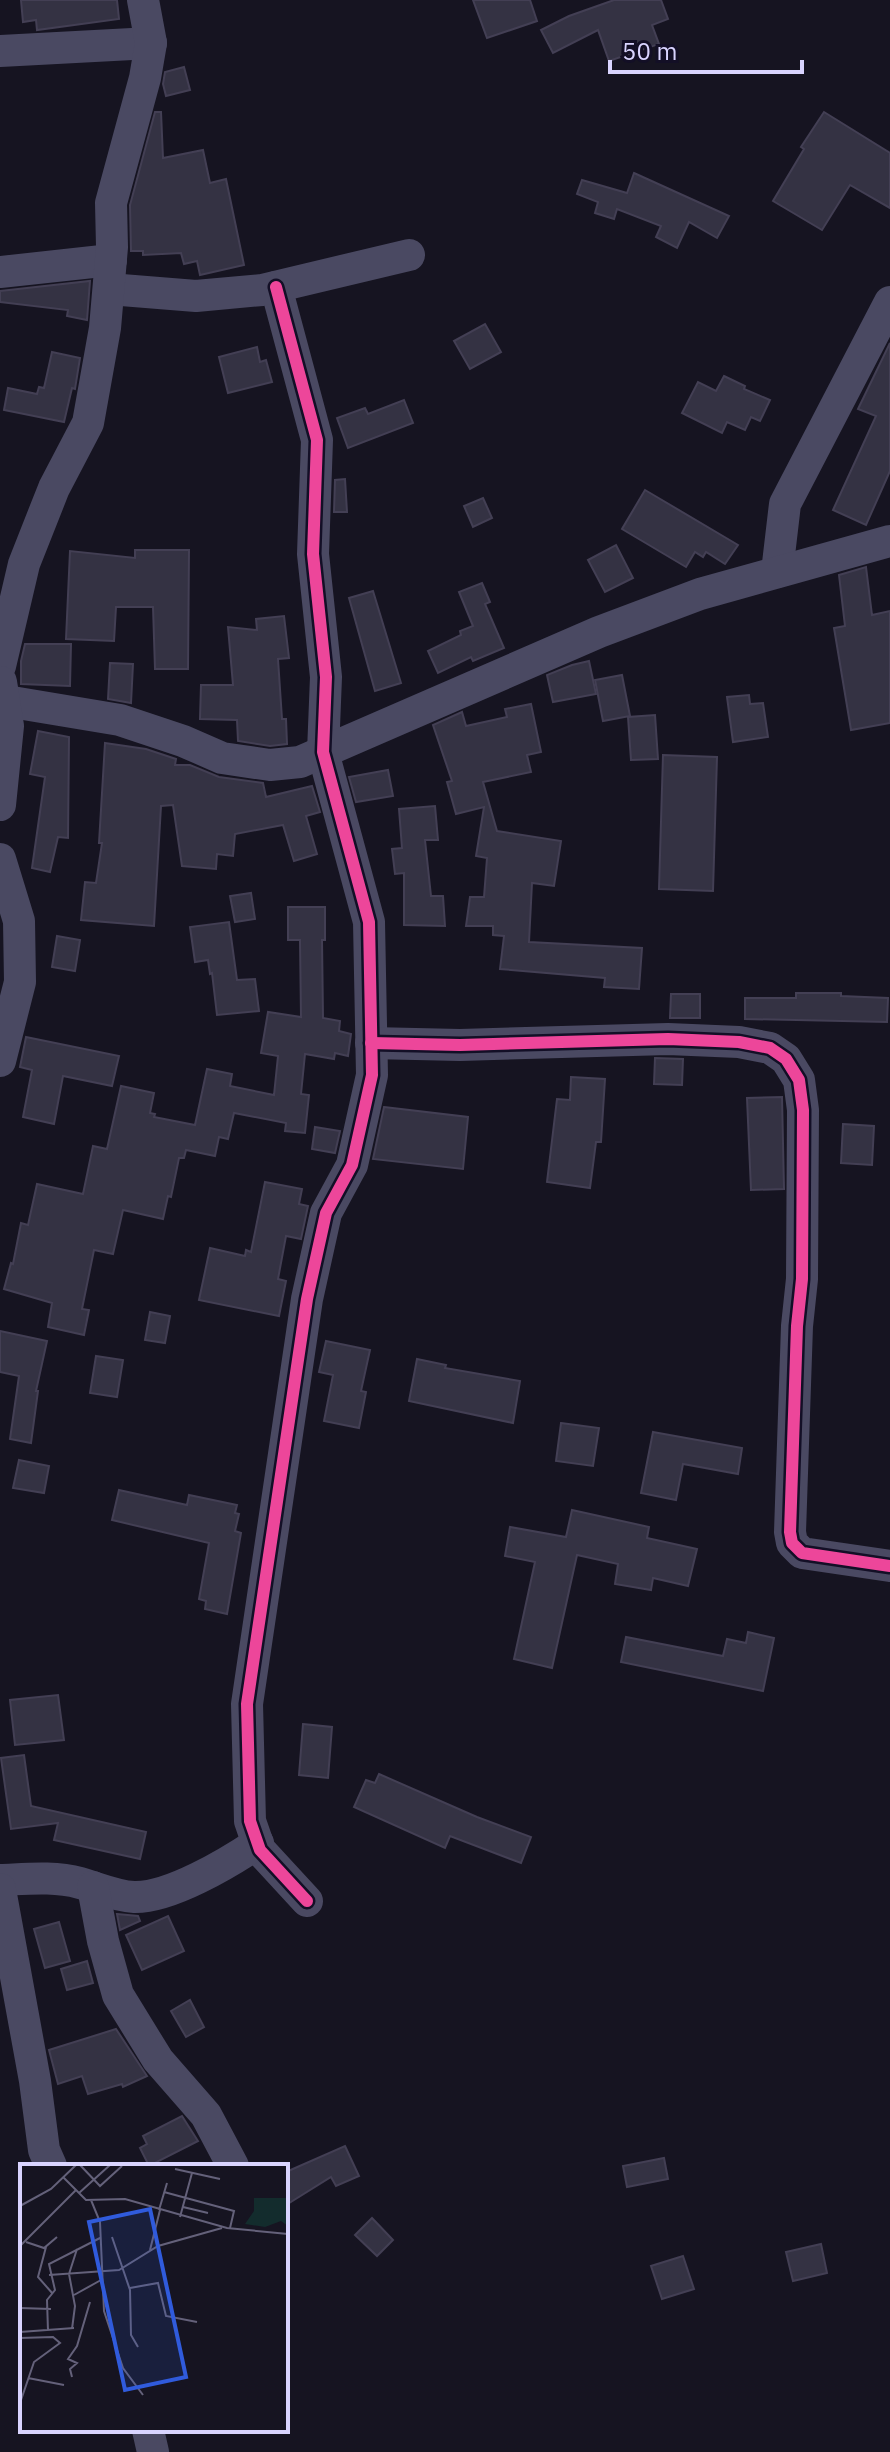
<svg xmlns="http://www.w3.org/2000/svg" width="890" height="2452" font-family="'IBM Plex Sans',sans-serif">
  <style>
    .building { fill: #343243; stroke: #433f54; stroke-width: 2 }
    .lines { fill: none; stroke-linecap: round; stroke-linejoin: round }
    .minor { stroke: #4a4962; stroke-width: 32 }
    .cycleway-casing { stroke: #130f26; stroke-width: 17 }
    .cycleway { stroke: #ed469a; stroke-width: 12 }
    .inset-road { fill: none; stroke: #64617a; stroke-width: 2 }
    .view { fill: #305bdc; fill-opacity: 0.15; stroke: #305bdc; stroke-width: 4 }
    .inset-edge { fill: none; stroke: #d9d4ff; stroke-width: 4 }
  </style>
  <rect width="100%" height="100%" fill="#161421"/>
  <g class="building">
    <path d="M21 0H117L119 19 37 30 36 20 23 22Z"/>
    <path d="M473 0H530L537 21 487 38Z"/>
    <path d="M614 0H661L668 19 652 25 659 44 609 61 598 30 553 53 541 30 569 16Z"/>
    <path d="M184 67 190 90 166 96 163 84 165 72Z"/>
    <path d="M155 112H161L163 158 203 150 210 183 226 179 244 265 200 275 197 261 184 264 181 253 143 255V251H131L130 205Z"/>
    <path d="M824 112 890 153V208L850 185 822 230 773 201 804 149 801 147Z"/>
    <path d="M634 173 729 216 717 238 689 222 677 248 656 237 661 226 617 209 614 219 595 213 598 202 577 194 582 180 627 193Z"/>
    <path d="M90 281 87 320 67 316 68 310 0 302V291Z"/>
    <path d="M485 324 501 352 470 369 454 341Z"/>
    <path d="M890 343V471L866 525 833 510 876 416 858 409Z"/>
    <path d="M257 347 260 362 266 360 272 382 228 393 219 357Z"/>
    <path d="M52 352 80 358 75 389 72 388 64 422 4 410 8 388 37 394 39 387 44 388Z"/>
    <path d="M724 376 745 386 744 389 770 400 760 421 751 417 745 430 727 422 722 433 682 413 698 382 716 391Z"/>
    <path d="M404 400 413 423 348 448 337 418 365 408 368 414Z"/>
    <path d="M345 479 347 512H334L335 480Z"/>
    <path d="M645 490 738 545 725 564 706 552 703 557 695 552 686 567 622 529Z"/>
    <path d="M483 498 492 518 473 527 464 506Z"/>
    <path d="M616 545 633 578 605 592 588 560Z"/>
    <path d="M135 550H189L188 669H155L153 607H116L114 641 66 639 70 551 135 558Z"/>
    <path d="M866 567 872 615 890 611V723L851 730 834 628 845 626 839 575Z"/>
    <path d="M482 583 490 602 485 604 504 648 473 661 471 657 438 673 428 651 461 635 460 631 473 626 459 592Z"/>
    <path d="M373 591 401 683 375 691 349 598Z"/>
    <path d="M284 616 289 658 278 659 282 719H286L287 744 270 746 238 741 237 720 200 719 201 685H233L228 627 257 630 256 619Z"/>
    <path d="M25 644H71L70 686 21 684V661Z"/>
    <path d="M589 661 596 694 553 702 547 675 572 665Z"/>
    <path d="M110 663 133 664 131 703 108 699Z"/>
    <path d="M622 675 630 716 603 721 595 680Z"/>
    <path d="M749 695 750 704 763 703 768 737 733 742 727 697Z"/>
    <path d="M531 704 541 752 527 755 531 772 483 782 497 831 561 841 554 886 532 883 529 942 642 948 639 989 604 987 605 978 500 969 504 936 493 935V926H466L470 897H484L487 858 476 856 484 807 456 814 447 782 452 781 433 725 462 712 466 726 507 717 505 709Z"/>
    <path d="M655 715 658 759 631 760 628 717Z"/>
    <path d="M38 731 69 737 68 838 58 837 50 872 32 868 45 777 30 774Z"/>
    <path d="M105 743 146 749 176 759 175 765H190L219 777 263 783 266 797 312 786 320 812 306 816 317 854 294 861 283 825 235 834 233 856 217 854 216 869 182 866 173 805 161 806 154 926 81 920 85 882 96 883 102 843H99Z"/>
    <path d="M663 755 717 757 713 891 659 889Z"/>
    <path d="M388 770 393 796 356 802 349 777Z"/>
    <path d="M435 806 438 840H425L431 896H443L445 926 404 925V873L395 874 392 849 402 848 399 809Z"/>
    <path d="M251 893 255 919 235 922 230 896Z"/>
    <path d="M288 907H325V940H322L323 1018 340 1021 339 1031 351 1034 348 1056 335 1053 334 1059 305 1054 301 1094 309 1095 305 1133 285 1131 286 1123 234 1113 228 1139 219 1137 215 1156 186 1150 184 1158H179L171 1197 168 1196 163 1219 123 1210 113 1254 94 1250 82 1309 89 1310 84 1335 48 1327 52 1303 4 1289 11 1263 13 1264 21 1223 28 1225 37 1184 83 1194 93 1146 107 1149 121 1086 154 1093 150 1113 155 1114 154 1117 195 1125 207 1069 232 1074 230 1086 274 1095 278 1056 261 1053 268 1012 301 1017 300 940H288Z"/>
    <path d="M229 922 237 980 255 979 259 1011 217 1015 212 973 210 974 208 960 195 962 190 927Z"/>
    <path d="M57 936 80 940 75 971 52 967Z"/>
    <path d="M796 993H841V996L888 998 887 1022 745 1019V998H796Z"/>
    <path d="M671 994H700V1018H670Z"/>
    <path d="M26 1037 119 1056 112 1086 63 1076 54 1124 23 1117 32 1070 20 1067Z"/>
    <path d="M655 1058 683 1059 682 1085 654 1084Z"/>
    <path d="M571 1077 605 1079 601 1142H596L590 1188 547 1182 557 1099 570 1100Z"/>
    <path d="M782 1097 784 1189 751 1190 747 1098Z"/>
    <path d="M384 1107 468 1117 463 1169 373 1159Z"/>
    <path d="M843 1124 874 1126 872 1165 841 1163Z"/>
    <path d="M315 1127 340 1131 335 1153 312 1149Z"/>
    <path d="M265 1182 302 1189 299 1204 308 1206 301 1239 286 1236 278 1279 286 1281 279 1316 199 1300 210 1248 245 1256 246 1250 251 1252Z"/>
    <path d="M150 1312 170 1316 165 1343 145 1340Z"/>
    <path d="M0 1331 47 1341 36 1391H38L31 1443 10 1439 19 1376 0 1372Z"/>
    <path d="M326 1341 370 1350 361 1391 366 1392 359 1428 324 1421 333 1375 319 1372Z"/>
    <path d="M96 1356 123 1360 117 1397 90 1393Z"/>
    <path d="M417 1359 446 1365 445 1368 520 1381 513 1423 409 1401Z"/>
    <path d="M561 1423 599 1428 593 1466 556 1461Z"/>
    <path d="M653 1432 742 1448 738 1474 683 1464 676 1500 641 1493Z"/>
    <path d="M19 1460 49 1466 44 1493 13 1488Z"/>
    <path d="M119 1490 187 1505 189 1495 237 1505 235 1513 239 1514 235 1531 241 1533 227 1614 205 1609 206 1601 199 1599 209 1543 112 1520Z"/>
    <path d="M572 1510 649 1527 647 1538 697 1549 688 1586 653 1578 651 1590 615 1584 618 1564 577 1555 552 1668 514 1659 535 1562 505 1556 510 1527 566 1537Z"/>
    <path d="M748 1632 774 1638 763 1691 621 1662 626 1637 723 1656 727 1639 746 1643Z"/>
    <path d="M58 1695 64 1740 15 1745 10 1700Z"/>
    <path d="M303 1724 332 1727 328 1778 299 1775Z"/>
    <path d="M24 1755 31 1806 146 1832 140 1859 54 1840 58 1823 11 1829 1 1758Z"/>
    <path d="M379 1774 477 1817 531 1837 521 1863 450 1836 445 1848 354 1807 366 1780 375 1783Z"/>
    <path d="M117 1914 138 1916 140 1921 120 1930Z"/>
    <path d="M168 1916 184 1951 142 1970 126 1935Z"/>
    <path d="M59 1922 70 1961 45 1968 34 1929Z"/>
    <path d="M87 1961 93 1983 67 1990 61 1969Z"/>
    <path d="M190 2000 204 2027 186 2037 171 2011Z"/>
    <path d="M116 2029 147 2076 123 2087 122 2084 88 2094 82 2076 58 2084 49 2050Z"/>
    <path d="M182 2116 198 2141 149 2166 140 2148 147 2144 143 2136Z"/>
    <path d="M345 2146 359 2176 336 2186 331 2177 286 2205V2172Z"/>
    <path d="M664 2158 668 2179 627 2187 623 2166Z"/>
    <path d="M372 2218 393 2240 377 2256 355 2235Z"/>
    <path d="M821 2244 827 2273 793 2281 786 2252Z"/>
    <path d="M683 2256 694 2289 662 2299 651 2266Z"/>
  </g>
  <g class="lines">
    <g class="minor">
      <path d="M0 51 151 43"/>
      <path d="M0 272 111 260"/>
      <path d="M276 287 317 440 313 554 326 677 323 752 369 922 372 1075 352 1165 326 1213 307 1299 247 1704 250 1821 260 1850 307 1901"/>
      <path d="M109 289 196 296 262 290 409 255"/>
      <path d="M777 572 785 504 890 302"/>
      <path d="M0 666 24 564 54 488 88 423 105 328 112 247 111 203 145 78 151 43 143 0"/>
      <path d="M0 700 120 720 183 741 222 758 270 765 300 762 599 632 700 594 890 541"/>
      <path d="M0 805 8 726 1 682"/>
      <path d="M0 859 19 921 20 982 0 1061"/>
      <path d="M371 1043 460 1045 668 1039 739 1042 770 1048 786 1059 799 1080 803 1110 802 1279 797 1326 790 1532 792 1543 802 1553 890 1566"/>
      <path d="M0 1880C27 1879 54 1876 80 1883 98 1888 115 1896 134 1897 170 1898 228 1863 258 1843"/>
      <path d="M93 1887 103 1941 118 1995 158 2060 206 2115 233 2166"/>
      <path d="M0 1889 35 2081 44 2150 51 2166"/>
      <path d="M148 2430 153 2452"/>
    </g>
    <defs>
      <g id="cycleway">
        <path d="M276 287 317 440 313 554 326 677 323 752 369 922 372 1075 352 1165 326 1213 307 1299 247 1704 250 1821 260 1850 307 1901"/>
        <path d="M371 1043 460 1045 668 1039 739 1042 770 1048 786 1059 799 1080 803 1110 802 1279 797 1326 790 1532 792 1543 802 1553 890 1566"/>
      </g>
    </defs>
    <use href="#cycleway" class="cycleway-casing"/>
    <use href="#cycleway" class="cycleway"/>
  </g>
  <g transform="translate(20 2164)">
    <rect width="268" height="268" fill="#161421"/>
    <path d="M234 34H268V62L261 57 245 63 225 60 234 47Z" fill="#132c2d"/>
    <path class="inset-road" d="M60 1 80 22 102 2M155 5 200 15M43 13 66 36 105 35 207 64 268 70M144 28 214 47 210 64M59 29 90 1M71 36 80 58 84 147 103 204 123 231M0 42 31 25 56 1M163 43 188 49M139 46 147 19M160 53 172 9M92 73 110 126 111 171 118 183M6 78 24 84 37 73M0 82 56 26M26 83 18 113 33 130M130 86 140 46M29 111 99 106 138 82 202 64M110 124 138 119 146 152 177 158M54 131 81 116M0 144 31 145M52 165 55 142 49 110 57 85M28 167 27 136 35 126 29 100 80 74M0 168 54 164M0 174 33 173 40 179 14 198 0 239M52 213 50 205 57 199 48 195 57 182 70 138M8 214 44 221"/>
    <path class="view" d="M130 45 166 213 105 226 69 58Z"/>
    <rect width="268" height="268" class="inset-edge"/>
  </g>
  <path d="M610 60v12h192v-12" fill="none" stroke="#d9d4ff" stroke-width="4"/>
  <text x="622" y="60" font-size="24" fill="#d9d4ff" stroke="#130f26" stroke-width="6" paint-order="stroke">50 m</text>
</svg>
